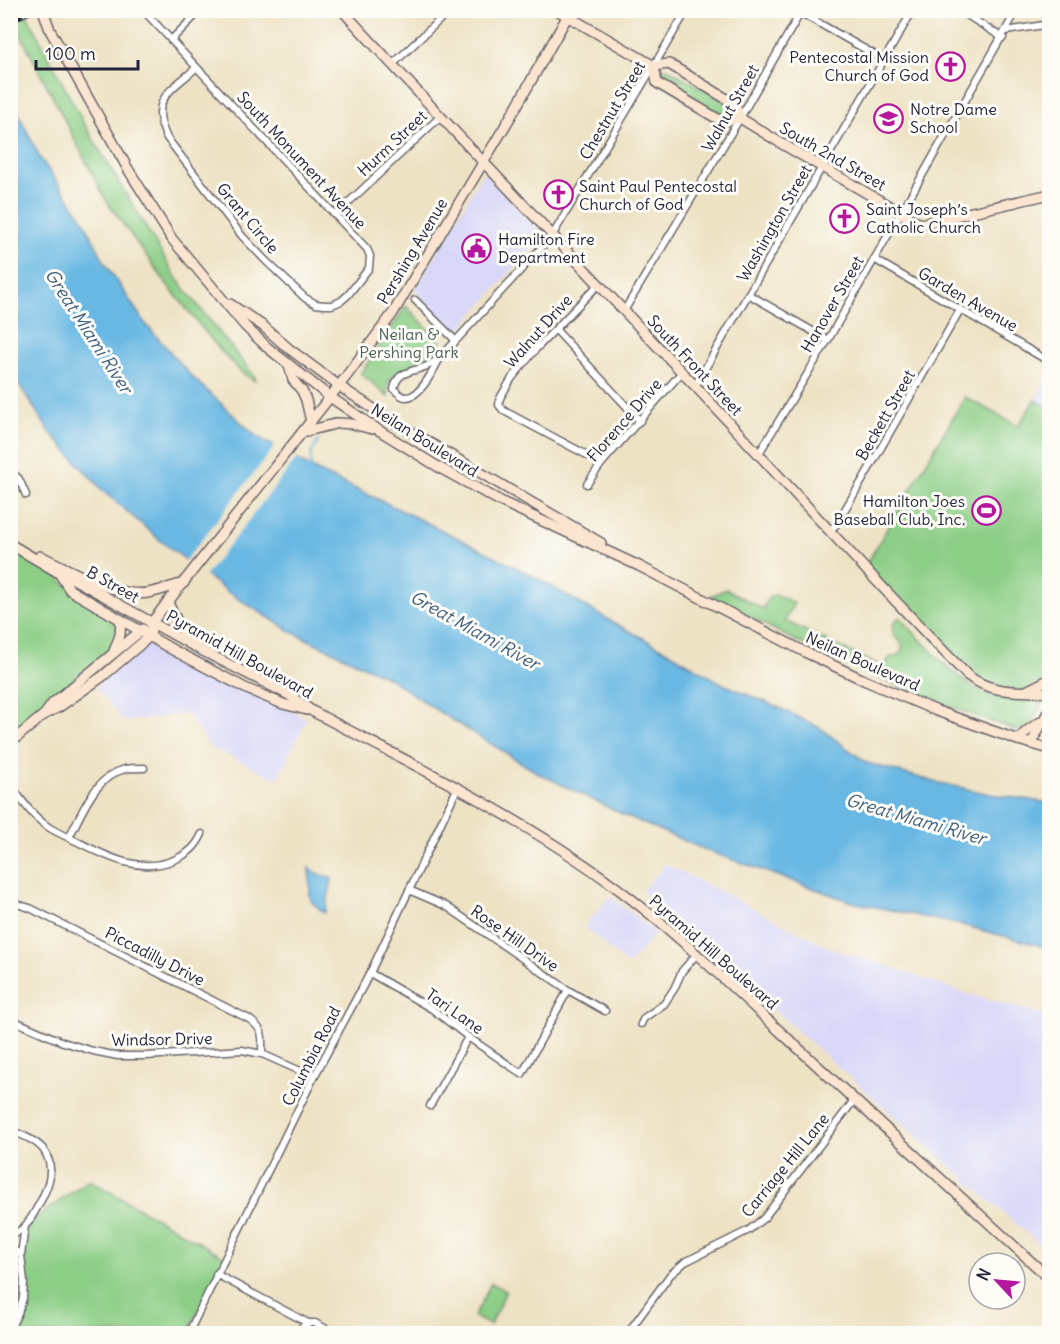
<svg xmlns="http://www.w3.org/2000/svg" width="1060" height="1344" font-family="Delius,sans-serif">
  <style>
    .built { fill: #d8d7f8 }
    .green { fill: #8cce86; stroke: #577860; stroke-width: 1.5 }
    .water { fill: #69b8e3; stroke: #466d8f; stroke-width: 1.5 }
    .pier { fill: #eee2c4 }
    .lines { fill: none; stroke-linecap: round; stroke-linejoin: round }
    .stream { stroke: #69b8e3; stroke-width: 2 }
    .street-casing { stroke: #69656b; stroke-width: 9 }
    .secondary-casing { stroke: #69656b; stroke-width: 12 }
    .street { stroke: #fff; stroke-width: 6 }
    .secondary { stroke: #fce5d0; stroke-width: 9 }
    .rail-casing { stroke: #22223b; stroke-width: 4.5 }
    .rail { stroke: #fdfcf7; stroke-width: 2; stroke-dasharray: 7; stroke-linecap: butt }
    .labels { text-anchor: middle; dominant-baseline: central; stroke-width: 6; stroke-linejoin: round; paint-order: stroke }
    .poi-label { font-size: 16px; fill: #22223b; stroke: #fdfcf7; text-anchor: start }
    .street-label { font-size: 16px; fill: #22223b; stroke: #fdfcf7 }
    .park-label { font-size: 16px; fill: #475e55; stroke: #fdfcf7 }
    .water-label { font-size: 18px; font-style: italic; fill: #3e5e7e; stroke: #fdfcf7 }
  </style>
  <rect width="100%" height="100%" fill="#fdfcf7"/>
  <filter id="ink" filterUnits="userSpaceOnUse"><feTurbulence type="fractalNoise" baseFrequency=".0167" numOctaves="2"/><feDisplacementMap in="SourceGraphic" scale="12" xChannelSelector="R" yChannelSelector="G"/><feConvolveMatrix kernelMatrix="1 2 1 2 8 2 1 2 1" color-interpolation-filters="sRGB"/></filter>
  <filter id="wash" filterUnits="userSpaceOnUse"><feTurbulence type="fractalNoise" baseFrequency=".008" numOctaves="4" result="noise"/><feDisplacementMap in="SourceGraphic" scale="24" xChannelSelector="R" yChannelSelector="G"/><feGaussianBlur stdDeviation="1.35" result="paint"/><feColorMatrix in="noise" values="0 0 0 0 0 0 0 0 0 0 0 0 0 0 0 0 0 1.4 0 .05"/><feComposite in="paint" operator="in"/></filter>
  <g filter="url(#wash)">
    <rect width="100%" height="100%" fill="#eee2c4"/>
    <g class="built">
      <path d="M484 172 544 235 454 335 415 290Z"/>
      <path d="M1049 375V408L1035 400Z"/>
      <path d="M152 644 191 659 307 719 277 779 210 747 187 713 124 722 96 687 146 645Z"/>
      <path d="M665 864 729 896 832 949 894 968 964 993 1049 1016V1253L664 913 642 891Z"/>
      <path d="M610 896 656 933 628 965 584 927Z"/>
    </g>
    <g class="green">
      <path d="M11 10 25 11 84 124 177 279 255 377V381L242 373 219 349 169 287 107 202 11 16Z"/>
      <path d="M667 68 731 105C731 112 728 116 723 118L659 82 660 73Z"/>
      <path d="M406 306 440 341C442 372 395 363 388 383 387 387 388 393 388 397L361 373Z"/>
      <path d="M965 397 1018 426 1035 400 1049 408V679L1026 691 977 683 864 568Z"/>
      <path d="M11 544 43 563 64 583 121 620 118 643 11 743Z"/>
      <path d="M726 589 763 609 768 598 776 594 794 603 785 621 882 667 891 657C899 656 905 651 901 643 898 637 897 640 894 635 890 628 894 622 899 617 924 642 959 687 994 696 1007 699 1022 694 1035 697L1039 699 1041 706 1028 727 1018 731C941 704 865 675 792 639 765 625 738 610 711 596Z"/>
      <path d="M89 1180 225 1257 188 1333 11 1334V1329L23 1298 21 1255 25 1226Z"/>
      <path d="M491 1283 506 1291 490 1325 474 1317Z"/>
    </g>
    <g class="water">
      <path d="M10 96 40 158 82 217 105 263 144 322 191 376 256 436 317 471 388 504 456 537 537 578 607 619 667 651 723 684 777 707 820 728 867 763 935 782 990 794 1049 803V948L962 925 852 902 708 851 628 817 538 773 441 713 389 678 292 632 229 593 161 541 102 490 49 431 11 372Z"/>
      <path d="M309 868 316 873 332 879 325 913C310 901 309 904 310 883 310 878 309 873 309 868Z"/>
    </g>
    <path class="pier" d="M277 444 298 457 204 577 184 562Z"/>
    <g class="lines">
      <path class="stream" d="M311 470V454L318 441"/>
    </g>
  </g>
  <g filter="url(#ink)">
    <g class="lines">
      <defs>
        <g id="street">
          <path d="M143 10 367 249 370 256 369 268 348 295 341 301 332 305H324L316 304 305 298 266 261 242 236 167 138C148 100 170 91 196 68"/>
          <path d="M959 10 1003 38"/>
          <path d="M801 13 884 60"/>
          <path d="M1006 31 1050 24"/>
          <path d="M171 40 201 10"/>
          <path d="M392 65 450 10"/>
          <path d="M335 215 441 116"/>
          <path d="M874 259 1050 362"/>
          <path d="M599 284 536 349 512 378 500 398 499 405 504 411 602 463"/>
          <path d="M748 294 828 340"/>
          <path d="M415 300 455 340"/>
          <path d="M624 311 740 118 802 10"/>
          <path d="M556 330 640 421"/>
          <path d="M440 358C434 369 420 398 406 397 401 397 397 392 394 389 397 370 413 372 427 366 431 364 436 361 440 358L552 236 687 10"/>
          <path d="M695 386 913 10"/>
          <path d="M758 455 828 340 1017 10"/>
          <path d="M10 470 19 479 26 495"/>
          <path d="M587 484 602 463 681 373"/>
          <path d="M829 530 835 526 862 481 960 310"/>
          <path d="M10 784C21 799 31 815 47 826 55 832 66 836 76 841 107 857 141 875 176 859 189 853 196 847 202 834"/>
          <path d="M69 837C83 812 94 777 125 769 131 768 138 768 144 768"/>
          <path d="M409 890 446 906 568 990 605 1011"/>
          <path d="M10 902 30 908 249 1019C265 1031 262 1035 262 1054"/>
          <path d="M370 973 432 1009 468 1037 522 1074 568 990"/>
          <path d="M10 1019 63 1042 93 1051 118 1056H146L242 1050 262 1054 314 1077"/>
          <path d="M641 1024 644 1018 664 1004 674 989 682 971 697 954"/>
          <path d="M430 1106 468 1037"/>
          <path d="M10 1130C22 1135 35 1140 43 1149 57 1168 48 1188 38 1206 34 1213 30 1221 25 1226 21 1230 15 1234 10 1238"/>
          <path d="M10 1247 21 1255"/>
          <path d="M216 1274 308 1323H315L336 1334"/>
          <path d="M10 1329 18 1313 23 1298 24 1281 21 1255 25 1226"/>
          <path d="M188 1334 314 1077 370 973 457 789"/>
          <path d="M299 1334 301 1328 308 1323"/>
          <path d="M627 1334 670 1275 685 1262 749 1230 764 1218 855 1099"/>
        </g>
        <g id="secondary">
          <path d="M43 10 50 30 128 169 172 239 245 326 268 348 330 397 380 431 440 468 502 502 639 566 805 652 866 681 937 711 1018 740 1050 749"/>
          <path d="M342 10C459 138 578 262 697 388 787 484 874 581 967 675 993 695 1018 690 1050 693"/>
          <path d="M557 10 654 66 669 64 735 104 740 118 779 142 920 224 1050 194"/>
          <path d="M654 66 657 83 723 122 740 118"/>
          <path d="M230 304 263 326 288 348 339 386 392 421 601 543"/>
          <path d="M289 365 293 380 302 391 306 400 311 422"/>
          <path d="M303 432 339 423 352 424 372 429"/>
          <path d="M10 544 59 573 70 577 201 650 289 695 312 711C414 765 521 817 613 885 675 931 730 985 786 1037 874 1117 962 1198 1050 1279"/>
          <path d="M40 556C70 569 115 598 148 593 160 591 172 586 184 583"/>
          <path d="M59 573 70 590 173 650 247 689 283 704 307 710"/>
          <path d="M168 603 179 625 193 641"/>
          <path d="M150 636 152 622 345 378 393 313 514 111 571 10"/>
          <path d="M114 651 120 635 121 620"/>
          <path d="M1026 691 1050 679"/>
          <path d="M47 713 59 707 103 676 150 636"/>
          <path d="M1018 740C1025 732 1033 725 1043 721"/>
          <path d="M10 743 45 714 53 703 143 629"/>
          <path d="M1031 744 1050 708"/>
        </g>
      </defs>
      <use href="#street" class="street-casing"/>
      <use href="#secondary" class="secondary-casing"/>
      <use href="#street" class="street"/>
      <use href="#secondary" class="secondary"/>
      <defs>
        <path id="rail" d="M10 21 35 10"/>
      </defs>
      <use href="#rail" class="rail-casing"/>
      <use href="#rail" class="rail"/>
    </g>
  </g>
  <defs>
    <symbol id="church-ring" viewBox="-11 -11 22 22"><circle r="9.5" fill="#fdfcf7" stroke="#b5179e" stroke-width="1.5"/><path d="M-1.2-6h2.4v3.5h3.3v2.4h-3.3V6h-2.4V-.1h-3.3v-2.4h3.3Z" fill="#b5179e"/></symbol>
    <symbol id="school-ring" viewBox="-11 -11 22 22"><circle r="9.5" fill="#fdfcf7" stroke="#b5179e" stroke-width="1.5"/><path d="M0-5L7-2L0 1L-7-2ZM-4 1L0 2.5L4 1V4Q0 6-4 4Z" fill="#b5179e"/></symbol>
    <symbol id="civic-ring" viewBox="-11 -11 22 22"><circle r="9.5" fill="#fdfcf7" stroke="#b5179e" stroke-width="1.5"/><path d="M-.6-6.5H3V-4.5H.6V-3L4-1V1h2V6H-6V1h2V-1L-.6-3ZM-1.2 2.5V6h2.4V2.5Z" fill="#b5179e"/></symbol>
    <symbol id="stadium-ring" viewBox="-11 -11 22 22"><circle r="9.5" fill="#fdfcf7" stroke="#b5179e" stroke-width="1.5"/><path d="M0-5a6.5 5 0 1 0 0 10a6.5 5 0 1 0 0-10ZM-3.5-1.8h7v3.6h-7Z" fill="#b5179e"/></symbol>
  </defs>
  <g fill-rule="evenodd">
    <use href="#church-ring" x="934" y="50" width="33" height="33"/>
    <use href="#school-ring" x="872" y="102" width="33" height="33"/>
    <use href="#church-ring" x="542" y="178" width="33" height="33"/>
    <use href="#church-ring" x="828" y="202" width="33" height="33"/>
    <use href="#civic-ring" x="460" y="232" width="33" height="33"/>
    <use href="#stadium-ring" x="970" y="494" width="33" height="33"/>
  </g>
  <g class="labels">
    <g class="poi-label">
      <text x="929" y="57" text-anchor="end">Pentecostal Mission<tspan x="929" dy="18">Church of God</tspan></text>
      <text x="910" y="109">Notre Dame<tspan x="910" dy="18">School</tspan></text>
      <text x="579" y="186">Saint Paul Pentecostal<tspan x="579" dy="18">Church of God</tspan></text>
      <text x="866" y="209">Saint Joseph’s<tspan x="866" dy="18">Catholic Church</tspan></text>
      <text x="498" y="239">Hamilton Fire<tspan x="498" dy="18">Department</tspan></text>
      <text x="965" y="501" text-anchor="end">Hamilton Joes<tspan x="965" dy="18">Baseball Club, Inc.</tspan></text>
    </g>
    <g class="street-label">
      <text transform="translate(730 108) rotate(-60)">Walnut Street</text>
      <text transform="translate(612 110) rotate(-59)">Chestnut Street</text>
      <text transform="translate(392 143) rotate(-43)">Hurm Street</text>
      <text transform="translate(833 156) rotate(30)">South 2nd Street</text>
      <text transform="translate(302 160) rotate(47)">South Monument Avenue</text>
      <text transform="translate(248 218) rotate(50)">Grant Circle</text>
      <text transform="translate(774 223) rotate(-60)">Washington Street</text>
      <text transform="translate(412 251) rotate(-59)">Pershing Avenue</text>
      <text transform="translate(968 299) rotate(30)">Garden Avenue</text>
      <text transform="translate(832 304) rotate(-60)">Hanover Street</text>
      <text transform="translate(538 331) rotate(-48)">Walnut Drive</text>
      <text transform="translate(695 365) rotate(47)">South Front Street</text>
      <text transform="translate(885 415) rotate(-60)">Beckett Street</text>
      <text transform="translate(624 420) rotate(-49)">Florence Drive</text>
      <text transform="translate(425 440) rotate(32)">Neilan Boulevard</text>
      <text transform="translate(113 584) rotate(29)">B Street</text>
      <text transform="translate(240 654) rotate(29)">Pyramid Hill Boulevard</text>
      <text transform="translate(863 661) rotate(24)">Neilan Boulevard</text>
      <text transform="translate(515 938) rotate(35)">Rose Hill Drive</text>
      <text transform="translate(714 952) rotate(41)">Pyramid Hill Boulevard</text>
      <text transform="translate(155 956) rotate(27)">Piccadilly Drive</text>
      <text transform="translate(455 1011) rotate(35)">Tari Lane</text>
      <text transform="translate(162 1039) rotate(-1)">Windsor Drive</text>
      <text transform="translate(311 1056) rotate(-63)">Columbia Road</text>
      <text transform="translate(785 1165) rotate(-51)">Carriage Hill Lane</text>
    </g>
    <g class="park-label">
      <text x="409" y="334">Neilan &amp;<tspan x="409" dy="18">Pershing Park</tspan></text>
    </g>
    <g class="water-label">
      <text transform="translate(89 331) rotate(57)">Great Miami River</text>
      <text transform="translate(475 630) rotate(29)">Great Miami River</text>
      <text transform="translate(916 819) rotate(16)">Great Miami River</text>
    </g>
  </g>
  <rect width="1060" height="1344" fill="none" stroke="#fdfcf7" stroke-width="36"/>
  <g transform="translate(997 1281) rotate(296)"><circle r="28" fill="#fdfcf7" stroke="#a5a5ac" stroke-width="1.5"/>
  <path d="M0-4.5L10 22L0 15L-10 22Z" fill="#b5179e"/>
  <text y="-9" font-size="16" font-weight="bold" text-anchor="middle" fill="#22223b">N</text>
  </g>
  <path d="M36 60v9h102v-9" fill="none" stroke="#22223b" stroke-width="3"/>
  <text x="45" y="60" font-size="18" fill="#22223b" stroke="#fdfcf7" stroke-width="4.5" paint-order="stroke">100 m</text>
</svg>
